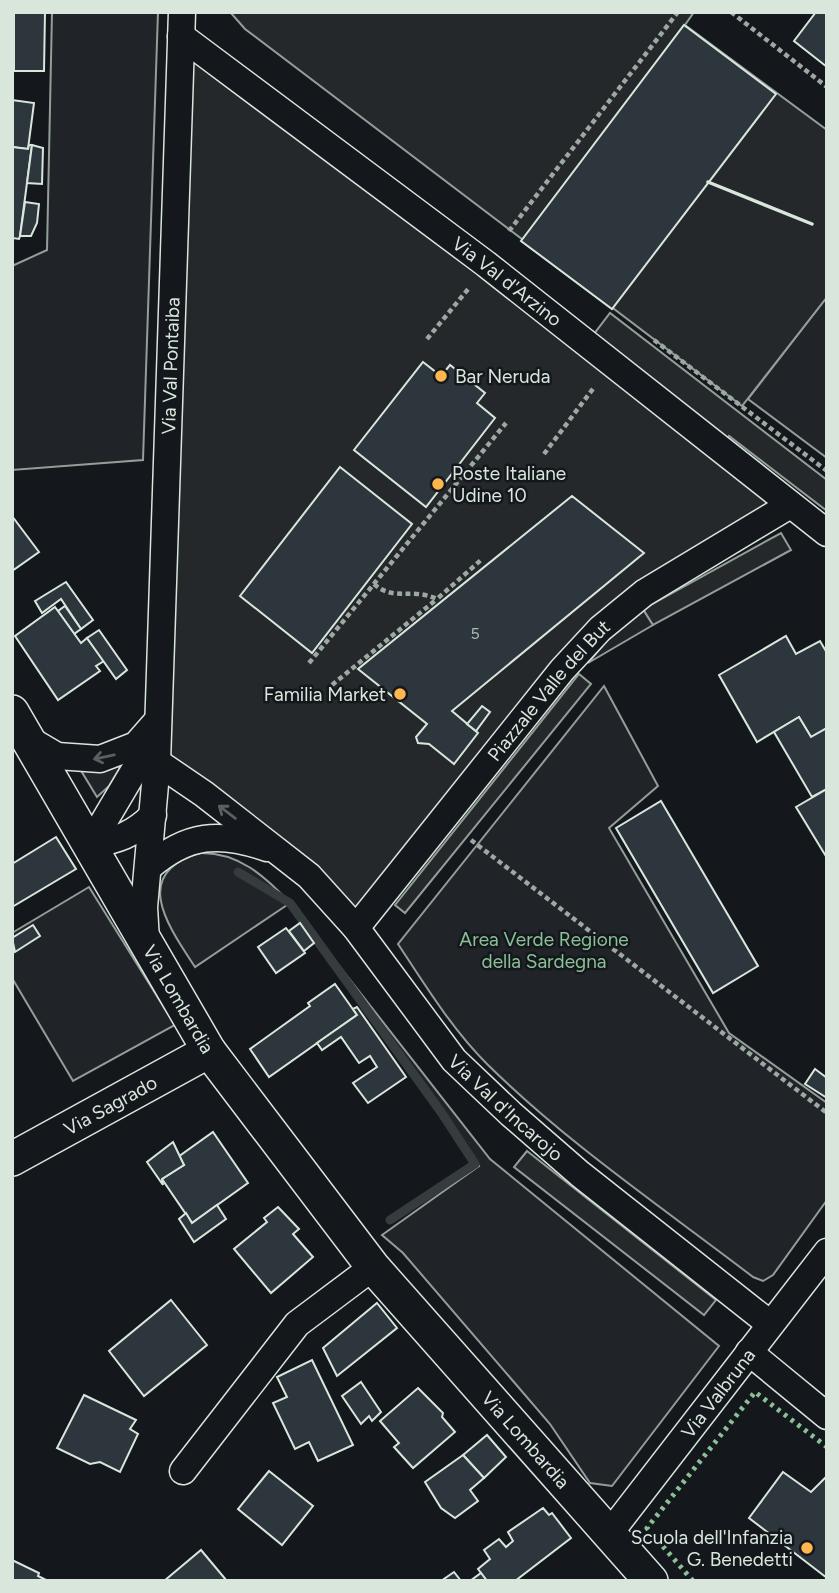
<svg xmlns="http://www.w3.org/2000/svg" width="839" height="1593" font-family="Figtree,sans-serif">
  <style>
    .green { fill: #202428; stroke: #939e99; stroke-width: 2 }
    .parking { fill: #24282b; stroke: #939e99; stroke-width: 2 }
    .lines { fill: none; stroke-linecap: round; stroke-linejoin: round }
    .stream { stroke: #363b3e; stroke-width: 9 }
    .building { fill: #2c363c; stroke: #d8e6dc; stroke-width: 2 }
    .minor-casing { stroke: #d8e6dc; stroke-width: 29 }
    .tertiary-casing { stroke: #d8e6dc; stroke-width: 36 }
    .path { stroke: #9da8a2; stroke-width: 4.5; stroke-dasharray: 5 3.5; stroke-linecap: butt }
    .minor { stroke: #14181c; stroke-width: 26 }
    .tertiary { stroke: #14181c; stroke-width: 33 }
    .hedge { stroke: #8ac095; stroke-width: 5; stroke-dasharray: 3.5 5; stroke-linecap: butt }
    .wall { stroke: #d8e6dc; stroke-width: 3.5 }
    .oneway { stroke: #59605f }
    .poi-dot { fill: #ffb74d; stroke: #14181c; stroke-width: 2.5 }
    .labels { text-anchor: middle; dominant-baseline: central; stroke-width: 5; stroke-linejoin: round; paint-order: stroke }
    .number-label { font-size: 16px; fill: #adbab4 }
    .street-label { font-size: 19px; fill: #d8e6dc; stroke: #14181c }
    .poi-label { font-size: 19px; fill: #d8e6dc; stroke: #14181c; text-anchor: start }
    .park-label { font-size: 19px; fill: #8ac095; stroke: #14181c }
  </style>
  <rect width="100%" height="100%" fill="#14181c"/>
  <g class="green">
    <path d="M52 12H158L143 460 12 470V266L47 250Z"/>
    <path d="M827 297V458L748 399Z"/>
    <path d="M643 609 653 625 588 663 614 632Z"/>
    <path d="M604 686 658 786 609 828 729 1033 827 1103V1200L773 1275 763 1281 753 1277C663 1208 567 1143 487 1064 452 1029 425 985 398 944Z"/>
    <path d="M121 766 109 786 97 797 80 769 102 770Z"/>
    <path d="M200 853C238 852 265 876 290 903L490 1159 719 1346 612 1486 590 1483 550 1424 403 1253 382 1235 479 1166 290 903 195 967C168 926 130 873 200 853Z"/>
    <path d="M89 887 175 1025 73 1081 12 978V933Z"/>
  </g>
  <g class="parking">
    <path d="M230 12H694L685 25 827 130V297L742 406 245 29Z"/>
    <path d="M181 36 587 343 610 313 827 480V511L729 436 719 448 790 505 644 593 356 928 157 762Z"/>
    <path d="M781 533 791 550 653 625 643 609Z"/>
    <path d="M579 674 591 684 405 913 395 905Z"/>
    <path d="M527 1151 716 1300 704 1315 514 1167Z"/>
  </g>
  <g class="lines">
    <path class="stream" d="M238 872 290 903 441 1112 475 1164 390 1220"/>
  </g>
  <g class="building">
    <path d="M14 12H45L44 71H14Z"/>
    <path d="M816 12H827V67L794 41Z"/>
    <path d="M684 25 776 94 612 309 521 241Z"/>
    <path d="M12 100 34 103 28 149 12 147Z"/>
    <path d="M29 145H32L20 236 19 239 12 238V147L28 149Z"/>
    <path d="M32 145 43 148 42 184 27 183Z"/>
    <path d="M25 202 39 204 37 223 31 236H20Z"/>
    <path d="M423 362 441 376 450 365 485 393 477 403 495 418 426 507 354 450Z"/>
    <path d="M340 467 412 524 312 653 240 596Z"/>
    <path d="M572 496 644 553 452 711 478 733 454 764 429 744 418 743 416 737 427 724 358 669Z"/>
    <path d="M12 516 39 552 12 571Z"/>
    <path d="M66 582 93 620 81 629 61 599 42 613 35 601Z"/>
    <path d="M65 606 81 629 74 634 58 611Z"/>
    <path d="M55 607 81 643 87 638 104 661 96 666 100 671 58 700 15 636Z"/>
    <path d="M99 630 127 670 116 679 87 638Z"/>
    <path d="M786 636 796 654 820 641 827 653V728L811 737 799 717 757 742 719 675Z"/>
    <path d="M482 706 490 712 476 731 467 724Z"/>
    <path d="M799 717 811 737 827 728V789L812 797 774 732Z"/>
    <path d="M827 789V858L796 807Z"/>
    <path d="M661 801 758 966 713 993 616 828Z"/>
    <path d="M56 837 76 869 12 907V864Z"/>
    <path d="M300 923 314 943 304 951 289 931Z"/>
    <path d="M33 925 40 936 15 952 12 938Z"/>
    <path d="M286 928 305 953 276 973 258 947Z"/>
    <path d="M335 984 357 1015 269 1077 250 1049 310 1006 308 1003Z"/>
    <path d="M357 1007 406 1077 368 1103 353 1083 377 1067 370 1056 359 1063 341 1037 322 1050 317 1043 357 1015 353 1009Z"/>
    <path d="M815 1069 827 1078V1098L805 1084Z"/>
    <path d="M213 1132 248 1183 192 1223 162 1179 184 1165 178 1157Z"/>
    <path d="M173 1142 184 1165 162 1179 163 1185 147 1162Z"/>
    <path d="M217 1205 226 1219 194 1242 179 1219 186 1213 192 1223Z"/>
    <path d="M278 1207 299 1229 293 1234 313 1257 271 1293 234 1249 267 1222 264 1218Z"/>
    <path d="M171 1300 207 1345 144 1396 109 1351Z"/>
    <path d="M377 1303 397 1328 337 1376 323 1348Z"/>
    <path d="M312 1360 353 1445 318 1461 309 1442 295 1449 273 1403 287 1397 277 1377Z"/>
    <path d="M361 1382 381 1412 372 1421 369 1416 361 1424 342 1396Z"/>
    <path d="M418 1388 443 1413 442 1417 455 1432 413 1468 394 1447 399 1443 380 1421Z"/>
    <path d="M84 1395 136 1420 130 1429 138 1434 120 1472 100 1462 90 1464 57 1448Z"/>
    <path d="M487 1435 506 1457 484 1478 463 1455Z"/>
    <path d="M463 1455 484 1478 470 1490 478 1501 455 1518 441 1508 425 1482Z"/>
    <path d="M269 1471 313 1506 282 1545 238 1509Z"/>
    <path d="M783 1472 811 1492 827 1476V1578L749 1518Z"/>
    <path d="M543 1508 549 1515 552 1513 571 1538 515 1581H487L478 1569 490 1559 484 1550 499 1539 506 1547 513 1541 508 1532Z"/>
    <path d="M201 1550 227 1581H164Z"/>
    <path d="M12 1560 39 1573 38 1576 48 1581H12Z"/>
    <path d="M454 1572 461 1581H441Z"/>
    <path d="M481 1573 487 1581H470Z"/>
  </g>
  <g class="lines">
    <defs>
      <g id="minor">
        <path id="s1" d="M181 36 486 264 827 533"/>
        <path d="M28 739 57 756 100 759 136 745 158 720"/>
        <path id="s2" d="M157 762 204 794 309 876 356 928 454 1060 511 1114 580 1174 770 1324"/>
        <path d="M90 845 144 754 152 735"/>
        <path d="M90 845C117 840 134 835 153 815"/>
        <path d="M149 867C187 834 219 831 267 848"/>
        <path id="s3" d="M356 928 562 670 600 629 644 593 790 505"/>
        <path id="s4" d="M146 941 144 907 157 762 182 12"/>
        <path d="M749 1352 827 1416"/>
        <path d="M183 1471 297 1324 373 1267"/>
        <path id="s5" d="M609 1534 827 1252"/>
      </g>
      <g id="tertiary">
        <path id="s6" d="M12 712 209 1051 373 1267 651 1581"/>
        <path id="s7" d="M12 1159 209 1051"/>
      </g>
    </defs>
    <use href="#minor" class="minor-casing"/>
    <use href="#tertiary" class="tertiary-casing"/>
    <g class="path">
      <path d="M731 12 827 87"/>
      <path d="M509 231 678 12"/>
      <path d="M427 339 469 288"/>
      <path d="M654 340 827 471"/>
      <path d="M544 454 595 386"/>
      <path d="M374 584C394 602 411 587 437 599L481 560"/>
      <path d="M309 663 506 423"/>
      <path d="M332 685 437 599"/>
      <path d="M471 840 827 1113"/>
    </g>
    <use href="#minor" class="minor"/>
    <use href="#tertiary" class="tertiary"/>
    <path class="hedge" d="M693 1581 647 1528 755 1392 827 1447"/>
    <path class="wall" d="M708 182 812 224"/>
  </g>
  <defs><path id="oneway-shaft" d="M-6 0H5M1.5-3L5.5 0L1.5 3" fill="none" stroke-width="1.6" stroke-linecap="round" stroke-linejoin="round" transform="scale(1.75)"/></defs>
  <g class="oneway">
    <use href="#oneway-shaft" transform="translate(104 757) rotate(168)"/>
    <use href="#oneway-shaft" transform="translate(227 812) rotate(-143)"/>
  </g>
  <g class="poi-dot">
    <circle cx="441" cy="376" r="7"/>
    <circle cx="438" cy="484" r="7"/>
    <circle cx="400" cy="694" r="7"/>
    <circle cx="807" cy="1548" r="7"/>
  </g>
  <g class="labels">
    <g class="number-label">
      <text x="475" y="633">5</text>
    </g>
    <g class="street-label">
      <text stroke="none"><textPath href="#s1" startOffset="408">Via Val d'Arzino</textPath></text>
      <text stroke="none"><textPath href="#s4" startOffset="576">Via Val Pontaiba</textPath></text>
      <text stroke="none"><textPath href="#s3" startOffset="306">Piazzale Valle del But</textPath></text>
      <text stroke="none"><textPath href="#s6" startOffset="332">Via Lombardia</textPath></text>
      <text stroke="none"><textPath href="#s7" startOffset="112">Via Sagrado</textPath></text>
      <text stroke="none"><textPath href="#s2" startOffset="495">Via Val d'Incarojo</textPath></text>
      <text stroke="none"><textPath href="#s5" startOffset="178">Via Valbruna</textPath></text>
      <text stroke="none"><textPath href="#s6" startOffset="894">Via Lombardia</textPath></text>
    </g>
    <g class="poi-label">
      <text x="455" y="376">Bar Neruda</text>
      <text x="452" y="473">Poste Italiane<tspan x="452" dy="22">Udine 10</tspan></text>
      <text x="386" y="694" text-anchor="end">Familia Market</text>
      <text x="793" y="1537" text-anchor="end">Scuola dell'Infanzia<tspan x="793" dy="22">G. Benedetti</tspan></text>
    </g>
    <g class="park-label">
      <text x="544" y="939">Area Verde Regione<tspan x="544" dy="22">della Sardegna</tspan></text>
    </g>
  </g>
  <rect width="839" height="1593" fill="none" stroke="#d8e6dc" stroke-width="28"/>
</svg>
